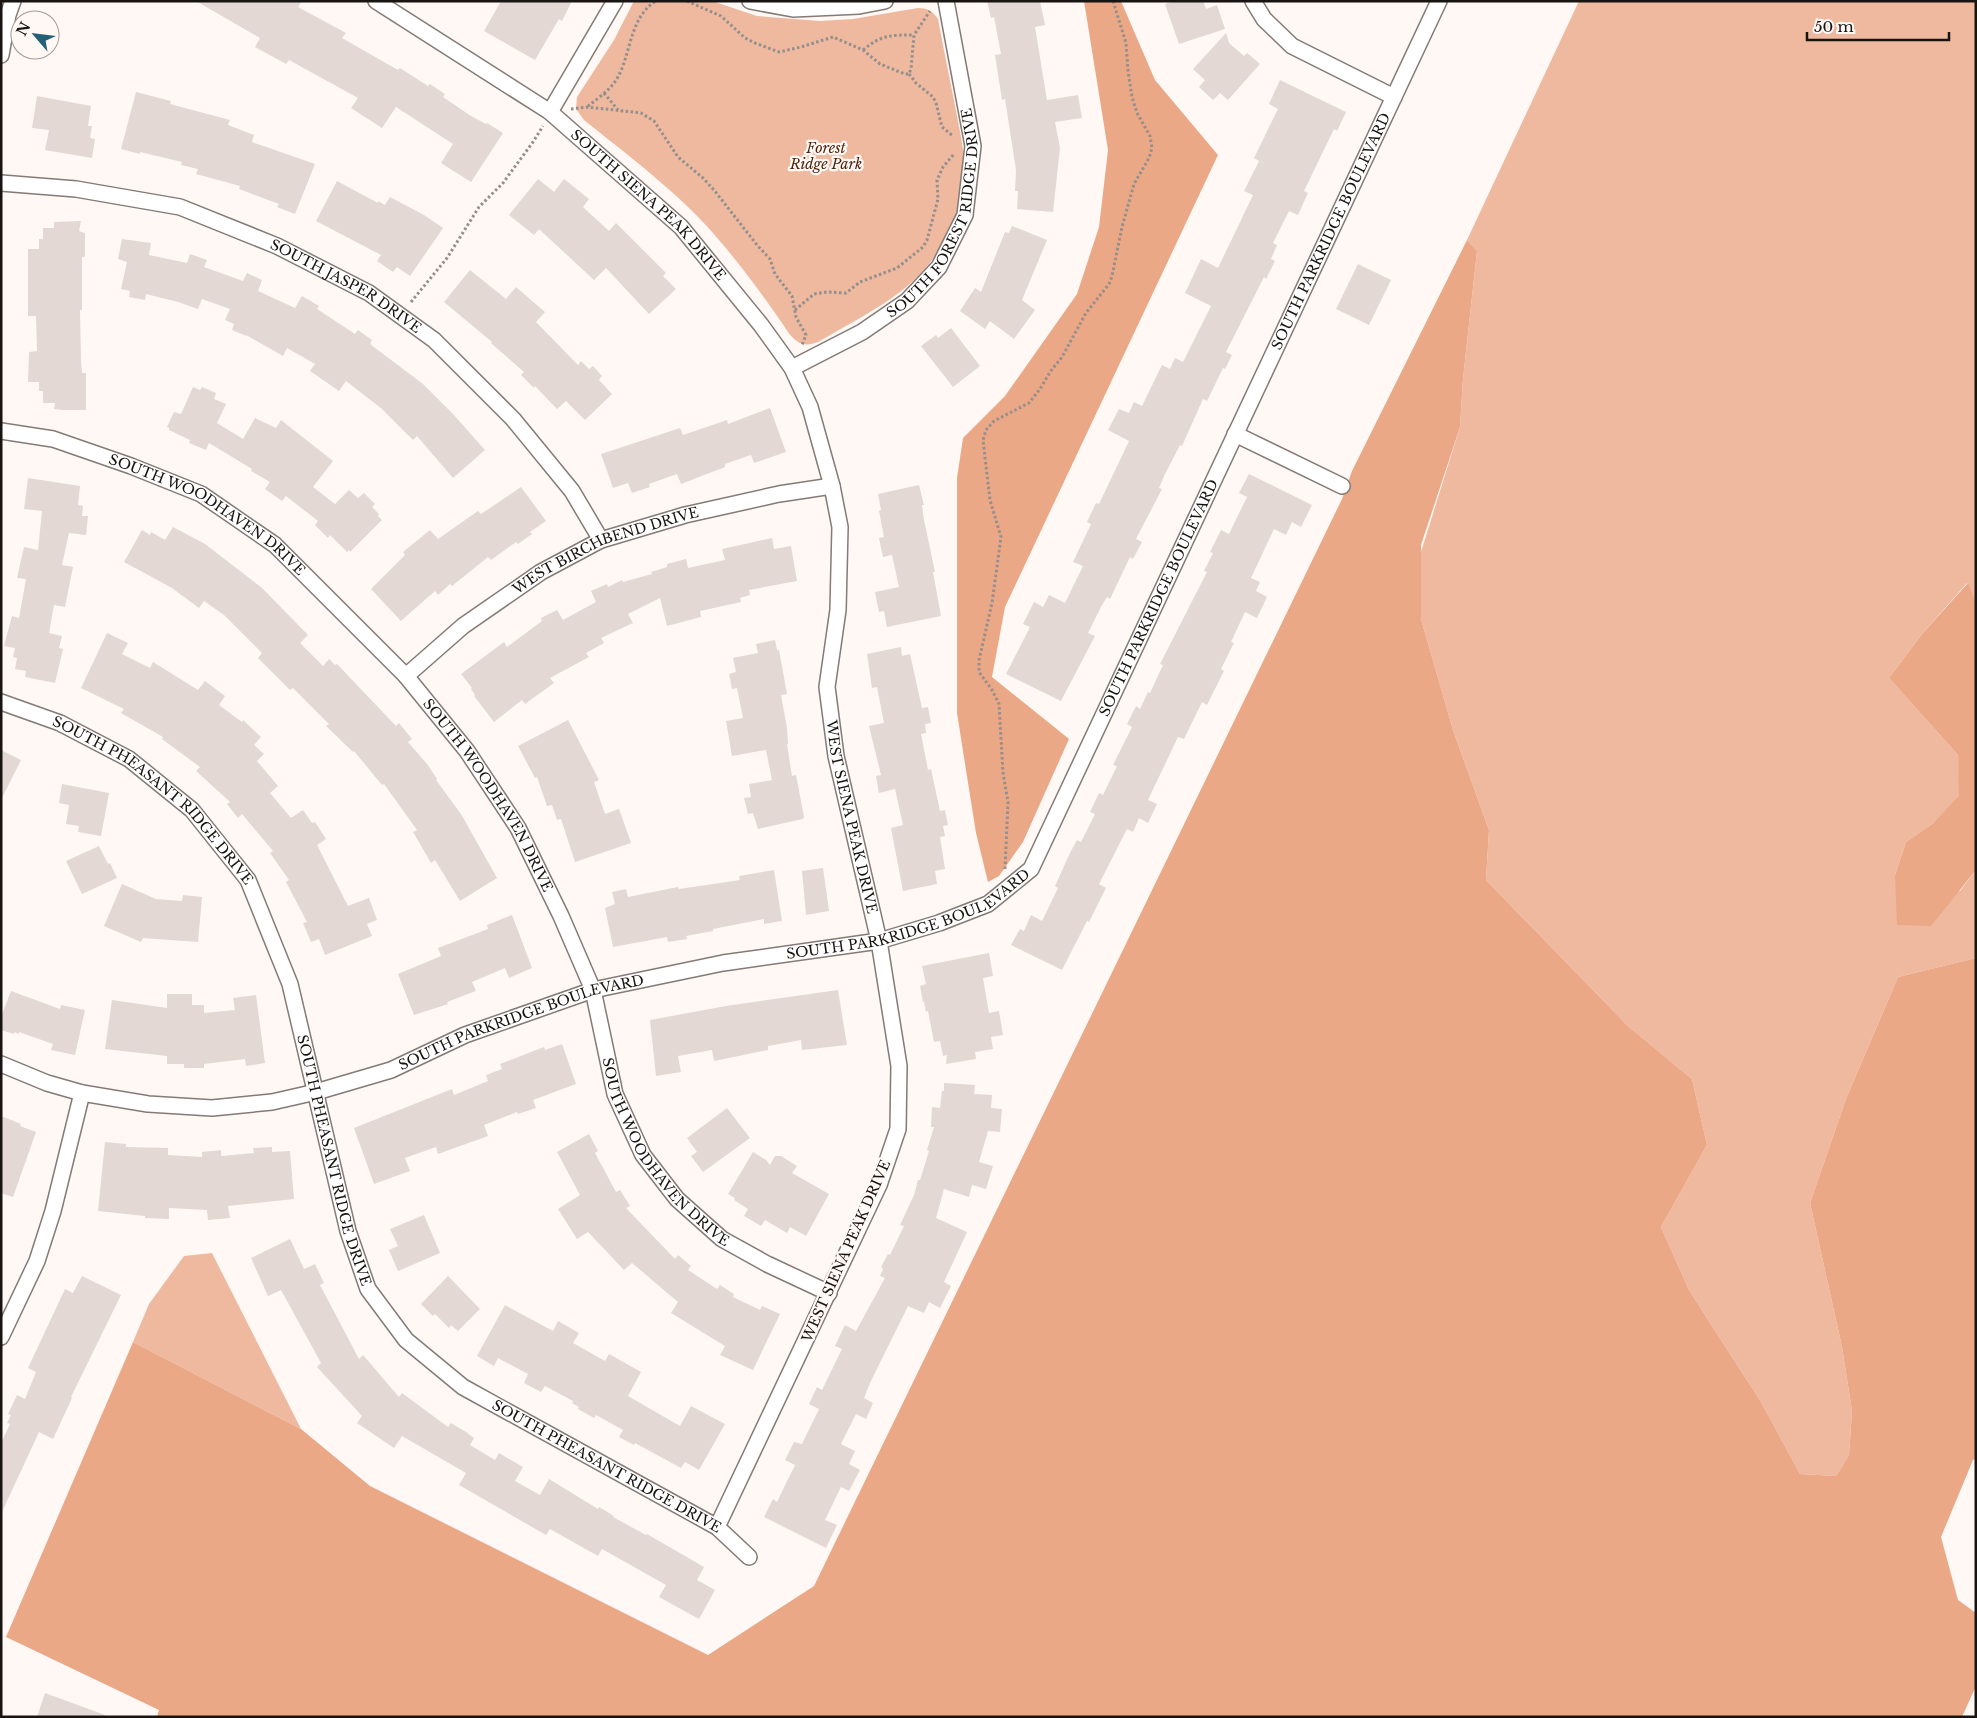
<svg xmlns="http://www.w3.org/2000/svg" width="1977" height="1718" font-family="'Libre Baskerville',serif">
  <style>
    .green { fill: #eeb99f }
    .forest { fill: #eba886 }
    .building { fill: #e3d8d3 }
    .lines { fill: none; stroke-linecap: round; stroke-linejoin: round }
    .street-casing { stroke: #847a76; stroke-width: 18 }
    .path { stroke: #948e8c; stroke-width: 3; stroke-dasharray: 2.5 2.5; stroke-linecap: butt }
    .street { stroke: #fff; stroke-width: 15 }
    .labels { text-anchor: middle; dominant-baseline: central; stroke-width: 4.5; stroke-linejoin: round; paint-order: stroke }
    .park-label { font-size: 14px; font-style: italic; fill: #491f06; stroke: #fff8f5 }
    .street-label { font-size: 14px; fill: #181412; stroke: #fff8f5 }
  </style>
  <rect width="100%" height="100%" fill="#fff8f5"/>
  <g class="green">
    <path d="M634 1H712L757 16 820 21 853 19 918 8C927 8 933 11 938 19 944 52 951 84 957 116 961 137 966 159 964 181 959 223 938 261 905 288 879 309 847 325 818 342 799 350 791 337 782 323 750 277 715 230 673 193 644 167 614 144 584 120L576 109 577 97 614 40Z"/>
    <path d="M1579 1H1976V602L1967 583 1922 634 1889 678 1958 755 1960 796 1932 824 1906 842 1895 875 1960 891 1976 870V958L1898 977 1846 1099 1810 1203 1842 1347 1852 1411 1849 1455 1836 1476 1800 1474 1761 1402 1689 1290 1661 1227 1707 1145 1692 1079 1628 1026 1486 880 1489 830 1453 730 1421 619V552L1460 427 1463 379 1477 251 1467 240Z"/>
    <path d="M212 1253 301 1429 133 1342 149 1304 184 1256Z"/>
  </g>
  <g class="forest">
    <path d="M1084 1H1121L1155 80 1218 155 1005 607 992 677 1069 739 1023 842 999 876 988 882 976 833 957 713V478L963 438 1005 396 1077 294 1099 227 1108 150Z"/>
    <path d="M1467 240 1477 251 1463 379 1460 427 1421 545V619L1453 730 1489 830 1486 880 1628 1026 1692 1079 1707 1145 1661 1227 1689 1290 1761 1402 1800 1474 1836 1476 1849 1455 1852 1411 1842 1347 1810 1203 1846 1099 1898 977 1976 958V1459L1973 1460 1941 1537 1958 1600 1976 1613V1686L1962 1717H157L159 1710 6 1637 133 1342 301 1429 370 1486 708 1655 814 1586 1342 499 1352 471Z"/>
    <path d="M1968 583 1976 602V870L1931 926 1897 925 1895 875 1906 842 1932 824 1959 796 1958 755 1889 678 1922 634Z"/>
  </g>
  <g class="building">
    <path d="M196 1H302L298 7 346 33 342 38 398 70 400 68 428 86 430 84 445 94 443 97 471 116 486 124 487 123 503 133 471 182 441 163 453 144 396 107 382 128 351 108 358 98 289 60 286 64 255 47 260 38Z"/>
    <path d="M501 1H572L562 21 559 19 535 60 484 31Z"/>
    <path d="M987 1H1040L1045 25 1035 27 1047 100 1078 95 1082 118 1055 122 1060 148 1053 212 1017 209 1018 191H1015L1016 170 1005 99 1002 100 995 55 1001 54 994 17 991 18Z"/>
    <path d="M1174 1H1203L1206 9 1217 5 1225 29 1179 44 1165 4Z"/>
    <path d="M1226 33 1229 43 1244 56 1247 53 1260 64 1228 100 1220 93 1213 100 1199 87 1205 80 1193 69Z"/>
    <path d="M1280 80 1346 112 1337 131 1334 129 1304 191 1308 193 1298 215 1289 211 1273 243 1277 245 1271 259 1275 261 1266 279 1264 277 1226 352 1232 355 1225 369 1223 368 1207 401 1203 399 1182 446 1180 445 1165 474 1159 488 1162 489 1136 539 1142 542 1133 559 1130 557 1110 599 1107 597 1102 605 1088 633 1095 636 1061 701 1006 674 1030 627 1023 624 1034 602 1043 607 1049 595 1065 603 1083 566 1073 562 1091 524 1087 522 1096 503 1099 504 1129 441 1108 430 1119 409 1129 413 1134 402 1142 406 1162 365 1170 369 1175 358 1183 362 1211 306 1185 293 1201 259 1218 268 1253 195 1244 191 1259 161 1254 158 1278 109 1269 104Z"/>
    <path d="M136 92 171 101 170 104 230 120 228 125 254 135 252 142 315 164 295 214 277 207 279 204 239 189 240 186 196 174 198 169 181 165 182 162 140 152V154L121 149Z"/>
    <path d="M37 96 91 106 88 126H92L90 138 95 139 92 158 45 150 49 130 32 128Z"/>
    <path d="M538 179 554 192 564 179 589 199 583 207 609 231 616 223 666 273 663 276 676 289 649 314 606 268 594 280 539 229 534 235 509 215Z"/>
    <path d="M337 181 378 203V201L385 205 390 197 424 215 443 228 410 276 397 267 393 272 377 261 381 255 316 221Z"/>
    <path d="M81 221 79 231 85 233V257H82V310H80L81 361 82 373H86V410H63L54 409 55 403H43V391H39V382H28L29 352 37 351 36 316H28V249H39V239H43V228H54V222Z"/>
    <path d="M1012 226 1047 240 1022 300 1035 310 1014 339 990 321 985 329 960 311 975 288 981 292 1005 232 1009 233Z"/>
    <path d="M122 239 151 243 149 255 187 263 190 254 207 260 204 267 243 281 247 273 262 280 258 291 295 308 302 296 319 306 317 309 355 334 358 330 372 340 370 344 423 384 453 414 485 450 453 478 417 436 413 440 382 409 346 381 339 391 310 371 315 364 287 348 283 356 246 335V336L232 330 234 324 225 320 230 309 202 299 198 309 178 302 146 294 145 300 129 297 130 291 121 289 127 262 118 259Z"/>
    <path d="M1358 264 1391 280 1369 325 1336 309Z"/>
    <path d="M470 270 506 299 516 287 545 312 536 322 578 365 581 361 589 369 593 366 602 376 599 380 612 394 585 420 566 401 557 409 535 386 534 388 521 375 524 372 491 343 492 342 444 302Z"/>
    <path d="M951 328 980 366 953 387 921 346 936 335 938 338Z"/>
    <path d="M193 387 200 390 202 387 216 393 214 399 226 404 217 423 243 439 255 418 276 428 281 420 333 461 313 487 335 504 349 490 358 498 364 493 375 504 372 507 379 514 378 516 382 520 350 552 349 550 347 552 330 535 328 538 315 525 318 521 286 496 282 501 265 489 270 482 251 471 252 469 209 443 206 450 189 443 190 440 169 430V428L167 427 174 412 181 414Z"/>
    <path d="M770 408 786 452 754 463 751 455 725 464V467L681 484 677 474 649 484 650 487 632 493 628 483 613 488 601 454 680 428 683 435 727 420 728 424Z"/>
    <path d="M1249 474 1312 505 1301 527 1292 522 1286 535 1274 529 1251 578 1260 582 1256 591 1267 597 1257 618 1245 612 1231 642 1234 643 1221 669 1224 671 1207 705 1202 702 1184 739 1178 737 1148 800 1157 804 1148 823 1139 818 1133 832 1127 829 1099 884 1106 888 1089 922 1087 921 1062 970 1011 945 1020 929 1024 931 1031 915 1042 921 1058 888 1055 886 1070 853 1077 840 1081 842 1095 814 1090 812 1099 793 1103 795 1117 766 1113 765 1132 727 1127 724 1136 706 1140 709 1148 692 1150 693 1163 665 1160 664 1207 572 1204 571 1213 553 1210 552 1221 530 1229 534 1247 497 1239 493Z"/>
    <path d="M28 478 80 486 78 505 83 506 82 516H88L86 535 69 533 62 565 73 567 65 607 54 605 49 633 62 636 59 648 63 649 55 683 25 677 26 671 15 669 17 658 13 657 15 648 4 646 12 616 19 618 26 579 17 578 24 547 38 550 42 511 24 509Z"/>
    <path d="M919 485 924 505H922L924 520 935 572H933L941 616 887 627 884 611 879 612 875 592 899 587 892 555 883 557 879 538 884 537 879 511 881 510 878 494Z"/>
    <path d="M521 487 546 521 530 532 532 534 518 544 516 542 491 560 488 557 452 586 450 584 438 595 435 591 401 621 371 589 405 555 403 552 430 530 438 539 478 511 481 514Z"/>
    <path d="M173 527 205 544 262 588 308 635 300 643 323 666 329 659 335 665 337 664 396 726 399 723 412 739 408 742 427 764 437 779 436 780 461 814 497 878 460 901 435 860 431 863 413 832 417 830 384 784 382 785 354 751 353 752 326 726 329 724 293 688 290 690 258 658 262 653 224 615 204 601 199 608 172 588 124 562 142 530 150 535 151 532 165 540Z"/>
    <path d="M772 538 774 549 791 546 797 581 749 590 750 595 740 598 741 602 700 611 701 617 667 626 660 598 628 614 633 623 601 638 604 643 586 653 589 657 550 678 554 683 525 704 522 700 494 722 474 696 475 695 471 689 472 688 461 674 504 642 507 647 542 621 541 618 557 610 563 620 596 602 591 591 607 584 608 587 622 580 623 582 652 574 651 572 667 567V564L686 559 688 568 725 560 722 549Z"/>
    <path d="M107 633 128 643 122 654 150 668 153 662 198 690 205 681 225 696 219 705 242 722 243 720 261 737 254 745 264 754 257 761 278 786 270 793 291 818 303 810 312 823 315 822 326 839 317 845 348 906 369 898 377 920 367 924 372 936 325 955 319 939 311 942 303 923 307 922 286 882 289 880 270 853 273 851 242 814 238 818 227 804 230 802 196 771 200 767 162 739 163 737 121 713 124 709 81 688Z"/>
    <path d="M775 640 777 650H779L787 694 781 695 787 728 788 744H787L792 776 796 775 804 817 803 819 758 829 753 813 748 814 744 798 751 797 749 784 772 780 766 750 732 756 726 721 743 718 737 688 732 689 729 674 736 672 733 658 758 653 756 644Z"/>
    <path d="M901 647 902 656 910 654 922 708 928 707 931 723 925 724 926 733 921 734 928 770 931 769 940 811 945 810 948 825 943 826 945 836 940 837 945 869 935 871 937 884 903 891 891 828 903 825 895 789 879 793 876 776 881 775 869 726 884 723 877 687 872 688 867 654Z"/>
    <path d="M568 720 599 780 594 782 605 814 619 809 631 843 575 862 561 819 557 820 552 805 547 806 537 777 535 778 518 746Z"/>
    <path d="M1 750 21 760 1 800Z"/>
    <path d="M62 784 109 793 101 836 78 832 79 826 66 824 69 805 59 803Z"/>
    <path d="M99 846 108 864 110 863 117 878 82 894 66 861Z"/>
    <path d="M823 868 829 911 806 915 802 871Z"/>
    <path d="M774 870 782 921 764 924V919L713 929V931L686 936 687 939 668 942 667 937 613 947 605 908 615 904 612 892 626 889 628 897 678 887 679 889 740 880 739 876Z"/>
    <path d="M122 884 156 899 182 901 183 895 202 897 198 942 143 938 141 942 104 926Z"/>
    <path d="M512 915 532 968 509 978 505 968 472 982 476 991 447 1002 448 1004 414 1015 398 974 441 956 438 948 488 929 487 925Z"/>
    <path d="M989 953 993 976 983 978 989 1013 999 1011 1003 1035 991 1037 993 1049 975 1052 976 1059 946 1064 947 1055 943 1056 940 1041 934 1042 928 1011 926 1012 924 1002H923L920 986 926 984 922 966Z"/>
    <path d="M838 990 847 1045 802 1050 801 1040 768 1046V1050L714 1061 712 1050 678 1056 681 1072 656 1076 650 1020 726 1006Z"/>
    <path d="M11 991 60 1009 61 1005 85 1010 75 1055 51 1050 53 1044 19 1032V1034L14 1032V1034L1 1030V1017Z"/>
    <path d="M167 994H192V1005H204V1013L235 1010 233 998 256 995 265 1063 246 1066 245 1059 204 1064V1068H184V1064H167V1056L105 1049 112 1000 167 1008Z"/>
    <path d="M562 1044 576 1084 533 1100 536 1108 518 1114 517 1112 484 1125 488 1136 438 1154 436 1147 405 1158 410 1171 374 1184 354 1128 452 1089 454 1095 488 1081 486 1075 502 1069 500 1064 544 1047 545 1050Z"/>
    <path d="M944 1083 975 1085 974 1094 992 1095 991 1108 1002 1109 1000 1132 988 1131 979 1162 993 1166 986 1189 972 1185 969 1197 944 1189 936 1218 967 1232 944 1282 951 1286 940 1308 929 1302 924 1313 908 1306 870 1383 864 1398 873 1403 866 1419 856 1414 841 1444 855 1451 849 1464 860 1470 849 1491 841 1487 825 1520 837 1525 826 1548 764 1517 773 1499 777 1502 795 1465 785 1460 794 1442 802 1444 819 1409 809 1404 817 1387 822 1390 842 1349 835 1346 845 1325 856 1331 885 1278 880 1276 883 1269 881 1267 888 1254 890 1255 904 1226 900 1225 914 1195 918 1180H920L929 1151 927 1150 934 1127H931L932 1107 940 1108 942 1091H944Z"/>
    <path d="M727 1108 750 1138 703 1172 691 1156 697 1152 687 1138Z"/>
    <path d="M1 1116 21 1124 20 1126 36 1132 13 1197 1 1193Z"/>
    <path d="M589 1134 598 1151 595 1153 616 1192 620 1190 630 1206 626 1208 675 1259 678 1255 691 1266 688 1270 717 1289 720 1285 734 1294 733 1297 760 1310 762 1306 780 1314 753 1370 720 1355 725 1346 671 1313 678 1302 632 1263 624 1270 588 1232 577 1239 558 1209 580 1195 557 1152Z"/>
    <path d="M105 1142 126 1144V1147L168 1148V1155L202 1157V1152L221 1150V1156L254 1153 253 1148 272 1147V1152L290 1151 294 1199 228 1206 230 1218 208 1220 207 1210 169 1208V1219L145 1218V1216L98 1211Z"/>
    <path d="M753 1152 766 1160 770 1165 775 1156H781L797 1166 792 1173 829 1194 806 1236 790 1227 787 1233 765 1220 761 1226 744 1216 748 1209 734 1200 735 1198 728 1194Z"/>
    <path d="M424 1215 440 1253 398 1271 389 1250 398 1246 390 1229Z"/>
    <path d="M290 1239 304 1269 315 1264 324 1283 320 1285 359 1359 363 1355 399 1397 402 1393 448 1427 451 1423 466 1432 474 1438 470 1445 495 1460 499 1453 523 1467 515 1481 540 1495 549 1479 598 1509 599 1507 614 1516 613 1517 646 1535 647 1534 704 1567 697 1580 715 1590 699 1619 659 1597 666 1585 602 1549 598 1556 550 1529 546 1535 459 1485 466 1473 402 1436 394 1448 357 1423 362 1416 317 1367 321 1363 281 1290 268 1296 251 1258Z"/>
    <path d="M82 1276 121 1295 71 1397 72 1398 53 1439 39 1432 1 1514V1443L10 1424 7 1423 11 1415 8 1414 17 1395 25 1399 36 1372 28 1368 65 1289 73 1293Z"/>
    <path d="M448 1276 480 1309 458 1331 451 1325 449 1328 435 1314 433 1316 421 1304Z"/>
    <path d="M505 1305 553 1331 558 1321 579 1333 573 1343 605 1361 609 1354 641 1372 628 1396 680 1426 691 1406 725 1424 699 1470 685 1462 681 1468 635 1443 634 1445 619 1437 623 1430 596 1415 594 1418 578 1409 579 1407 572 1403 573 1401 545 1386 541 1392 524 1383 528 1374 498 1358 494 1366 477 1356Z"/>
    <path d="M45 1693 105 1715 104 1717H37Z"/>
  </g>
  <g class="lines">
    <defs>
      <g id="street">
        <path id="s1" d="M376 1 550 112 681 227 761 325 792 368 810 407 832 486 840 527 838 610 827 687 836 756 879 941 899 1066 898 1129 879 1185 717 1527"/>
        <path d="M750 1 793 9 859 6 885 1"/>
        <path d="M1253 1 1264 19 1292 46 1394 97"/>
        <path d="M1 55 8 15 13 1"/>
        <path d="M550 112 615 1"/>
        <path id="s2" d="M1 183 76 189 180 207 277 246 369 293 434 340 513 419 572 491 601 540"/>
        <path id="s3" d="M792 368 862 332 907 301 939 267 965 215 973 146 946 1"/>
        <path id="s4" d="M1 431 53 439 131 466 201 494 275 545 406 676 467 751 518 828 561 916 593 990 615 1094 643 1155 677 1199 722 1239 767 1264 829 1293"/>
        <path d="M1235 434 1342 486"/>
        <path id="s5" d="M406 676 463 626 541 572 601 540 685 515 779 494 832 486"/>
        <path id="s6" d="M1 702 60 723 129 759 192 810 248 880 290 984 348 1231 368 1289 406 1340 463 1387 717 1527 749 1557"/>
        <path id="s7" d="M1 1064 47 1083 82 1093 148 1104 212 1108 272 1102 316 1092 391 1070 465 1035 593 990 723 963 879 941 939 923 988 904 1031 869 1439 1"/>
        <path d="M1 1337 37 1261 53 1211 82 1093"/>
      </g>
    </defs>
    <use href="#street" class="street-casing"/>
    <g class="path">
      <path d="M687 1 721 16 745 38 755 43 779 52 801 47 833 37 863 50 880 64 905 74H909L911 69 914 35 930 11"/>
      <path d="M863 50C881 35 891 35 914 35"/>
      <path d="M909 74 916 83 933 97 936 103 942 127 953 136"/>
      <path d="M604 93 618 110"/>
      <path d="M588 106C596 100 607 92 614 83 632 59 627 19 656 1"/>
      <path d="M571 109 587 107 633 112 641 113 654 121 678 157 703 178 714 190 757 245 770 259 775 274 792 296 796 317 806 335 802 345"/>
      <path d="M411 302 447 258 479 207 503 183 533 142 543 126"/>
      <path d="M795 310 814 294 827 292 846 293 860 282 897 268 923 247 927 240 938 199 937 180 943 167 954 154"/>
      <path d="M1005 869 1008 802 1003 773 999 704 992 690 979 672V660L992 603 1001 537 990 500 983 440 986 430 994 421 1029 403 1040 389 1050 372 1062 357 1086 313 1109 284 1112 276 1122 227 1134 184 1149 158 1152 148 1150 136 1137 113 1132 97 1128 71 1126 43 1113 1"/>
    </g>
    <use href="#street" class="street"/>
  </g>
  <g class="labels">
    <g class="park-label">
      <text x="826" y="148">Forest<tspan x="826" dy="16">Ridge Park</tspan></text>
    </g>
    <g class="street-label">
      <text stroke="none"><textPath href="#s1" startOffset="342">SOUTH SIENA PEAK DRIVE</textPath></text>
      <text stroke="none"><textPath href="#s3" startOffset="228">SOUTH FOREST RIDGE DRIVE</textPath></text>
      <text stroke="none"><textPath href="#s7" startOffset="1784">SOUTH PARKRIDGE BOULEVARD</textPath></text>
      <text stroke="none"><textPath href="#s2" startOffset="365">SOUTH JASPER DRIVE</textPath></text>
      <text stroke="none"><textPath href="#s4" startOffset="226">SOUTH WOODHAVEN DRIVE</textPath></text>
      <text stroke="none"><textPath href="#s5" startOffset="239">WEST BIRCHBEND DRIVE</textPath></text>
      <text stroke="none"><textPath href="#s7" startOffset="1379">SOUTH PARKRIDGE BOULEVARD</textPath></text>
      <text stroke="none"><textPath href="#s4" startOffset="631">SOUTH WOODHAVEN DRIVE</textPath></text>
      <text stroke="none"><textPath href="#s6" startOffset="185">SOUTH PHEASANT RIDGE DRIVE</textPath></text>
      <text stroke="none"><textPath href="#s1" startOffset="1020">WEST SIENA PEAK DRIVE</textPath></text>
      <text stroke="none"><textPath href="#s7" startOffset="945">SOUTH PARKRIDGE BOULEVARD</textPath></text>
      <text stroke="none"><textPath href="#s7" startOffset="540">SOUTH PARKRIDGE BOULEVARD</textPath></text>
      <text stroke="none"><textPath href="#s4" startOffset="1036">SOUTH WOODHAVEN DRIVE</textPath></text>
      <text stroke="none"><textPath href="#s6" startOffset="605">SOUTH PHEASANT RIDGE DRIVE</textPath></text>
      <text transform="translate(846 1251) rotate(-66)">WEST SIENA PEAK DRIVE</text>
      <text stroke="none"><textPath href="#s6" startOffset="1040">SOUTH PHEASANT RIDGE DRIVE</textPath></text>
    </g>
  </g>
  <rect width="1977" height="1718" fill="none" stroke="#181412" stroke-width="5"/>
  <g transform="translate(35 35) rotate(298)"><circle r="24" fill="#fff8f5" stroke="#a39d9a"/>
  <path d="M0-4L9 19L0 12L-9 19Z" fill="#246077"/>
  <text y="-8" font-size="14" font-weight="bold" text-anchor="middle" fill="#181412">N</text>
  </g>
  <path d="M1807 32v8h142v-8" fill="none" stroke="#181412" stroke-width="2.5"/>
  <text x="1814" y="32" font-size="15" fill="#181412" stroke="#fff8f5" stroke-width="4" paint-order="stroke">50 m</text>
</svg>
